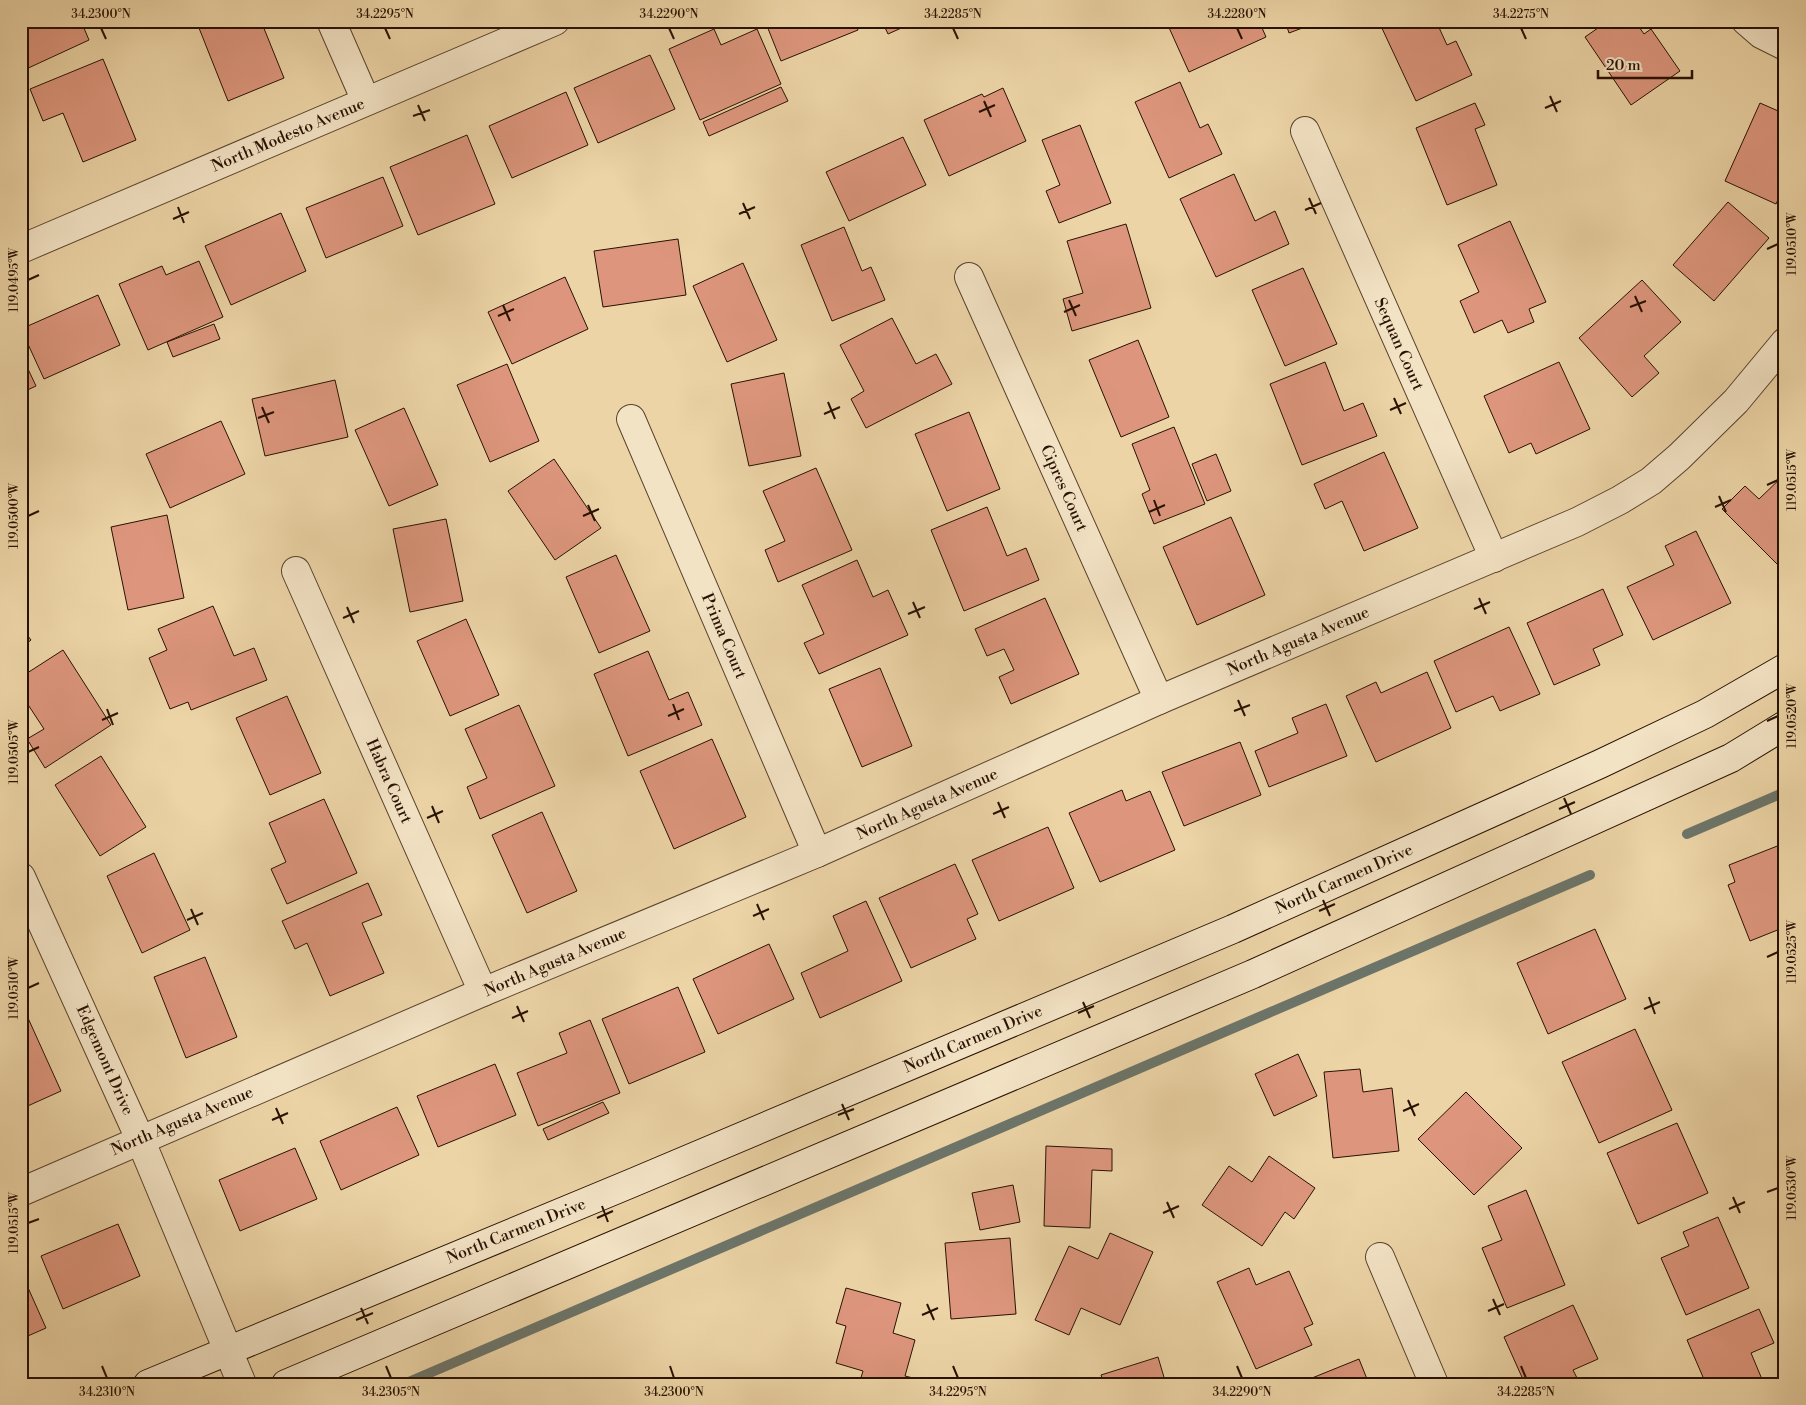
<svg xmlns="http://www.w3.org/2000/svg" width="1806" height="1405" font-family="'Libre Bodoni',serif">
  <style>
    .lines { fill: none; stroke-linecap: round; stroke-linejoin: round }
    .stream { stroke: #6c756a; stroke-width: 10 }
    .building { fill: #dd967d; stroke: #281102 }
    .minor-casing { stroke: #59422b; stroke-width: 30 }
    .secondary-casing { stroke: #281102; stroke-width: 30 }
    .minor { stroke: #f3e3c5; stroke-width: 28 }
    .secondary { stroke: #f3e3c5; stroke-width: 28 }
    .ticks { fill: none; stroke: #281102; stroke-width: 2 }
    .labels { text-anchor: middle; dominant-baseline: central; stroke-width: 5; stroke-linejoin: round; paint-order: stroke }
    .street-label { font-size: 16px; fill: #281102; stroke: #f3e3c5 }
    .neatline { fill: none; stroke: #281102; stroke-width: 2 }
    .ticks-label { font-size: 12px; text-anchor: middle; fill: #281102 }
  </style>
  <rect width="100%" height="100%" fill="#ecd4a6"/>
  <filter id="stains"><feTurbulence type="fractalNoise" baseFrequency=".004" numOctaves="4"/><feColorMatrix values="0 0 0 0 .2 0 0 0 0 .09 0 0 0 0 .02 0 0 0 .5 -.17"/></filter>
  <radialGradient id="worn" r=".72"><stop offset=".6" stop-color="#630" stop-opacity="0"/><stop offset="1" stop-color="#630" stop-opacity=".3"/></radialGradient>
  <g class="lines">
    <g class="stream">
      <path d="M1687 834 1785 792"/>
      <path d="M404 1384 1590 875"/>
    </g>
  </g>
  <g class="building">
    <path d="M21 21H81L89 40 24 70 21 64Z"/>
    <path d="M201 21H261L284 78 228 101 197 23Z"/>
    <path d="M765 21H855L858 30 781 61Z"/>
    <path d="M882 21H917L888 34Z"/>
    <path d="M1166 21H1259L1266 37 1189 72Z"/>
    <path d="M1285 21H1321L1289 33Z"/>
    <path d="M1386 21H1436L1447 45 1456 41 1472 75 1416 101 1380 24Z"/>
    <path d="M1518 21H1539L1522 29Z"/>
    <path d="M1608 21H1635L1644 34 1651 29 1680 71 1631 105 1585 37Z"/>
    <path d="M714 29 721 45 757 29 781 84 700 120 669 49Z"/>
    <path d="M650 55 675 109 598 143 574 88Z"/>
    <path d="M103 59 136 140 83 162 63 113 43 121 30 89Z"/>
    <path d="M1180 82 1200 128 1208 124 1222 154 1169 178 1135 102Z"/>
    <path d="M781 87 788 101 709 136 703 122Z"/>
    <path d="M1003 88 1026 141 949 176 924 120 982 94 984 97Z"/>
    <path d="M566 92 588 145 512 178 489 126Z"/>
    <path d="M1475 103 1485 125 1475 129 1497 185 1447 205 1416 128Z"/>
    <path d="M1760 103 1785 114V185L1776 204 1725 181Z"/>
    <path d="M1080 125 1111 203 1059 223 1046 191 1060 185 1042 140Z"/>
    <path d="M467 135 495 204 418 235 390 167Z"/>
    <path d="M903 137 926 185 849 221 826 172Z"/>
    <path d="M1234 174 1255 221 1275 211 1289 244 1216 277 1180 199Z"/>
    <path d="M383 177 403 226 326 258 306 208Z"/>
    <path d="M1728 202 1769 238 1714 301 1673 265Z"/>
    <path d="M281 213 306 271 231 305 205 246Z"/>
    <path d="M1510 221 1546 302 1529 309 1534 322 1508 333 1502 320 1474 333 1460 301 1479 292 1458 245Z"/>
    <path d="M1126 224 1151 308 1072 331 1063 299 1083 293 1067 241Z"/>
    <path d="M844 227 862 271 871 267 885 300 832 321 801 245Z"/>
    <path d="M678 239 686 295 603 307 594 251Z"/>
    <path d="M199 261 223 317 148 350 119 284 162 266 166 275Z"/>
    <path d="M743 263 777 340 727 362 693 286Z"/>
    <path d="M1303 268 1337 344 1285 366 1252 290Z"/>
    <path d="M565 277 588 329 512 364 488 312Z"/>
    <path d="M1642 280 1681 322 1644 356 1659 373 1632 397 1579 338Z"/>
    <path d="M98 295 120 345 44 379 21 329Z"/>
    <path d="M892 318 916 364 936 354 952 384 866 428 851 399 864 391 840 345Z"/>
    <path d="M214 324 220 339 173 357 167 342Z"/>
    <path d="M1138 340 1169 417 1121 437 1089 360Z"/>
    <path d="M21 354 36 386 21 393Z"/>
    <path d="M1325 362 1344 411 1363 403 1377 436 1302 465 1270 384Z"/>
    <path d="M1559 362 1590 429 1536 454 1531 443 1509 453 1484 396Z"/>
    <path d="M507 364 539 441 490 462 457 385Z"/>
    <path d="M784 373 801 456 749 466 731 384Z"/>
    <path d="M335 380 348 437 265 456 252 399Z"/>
    <path d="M404 408 438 485 389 506 355 430Z"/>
    <path d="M969 412 1000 489 947 511 915 434Z"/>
    <path d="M221 421 245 474 170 508 146 454Z"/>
    <path d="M1174 427 1205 504 1154 524 1142 494 1150 490 1132 444Z"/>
    <path d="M1384 452 1418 528 1364 551 1342 501 1325 509 1314 484Z"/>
    <path d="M1216 454 1231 491 1207 501 1192 464Z"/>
    <path d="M554 459 601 528 555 560 508 491Z"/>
    <path d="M816 468 852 550 778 582 765 550 785 541 763 491Z"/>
    <path d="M1785 474V558L1778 565 1722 509 1745 486 1759 499Z"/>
    <path d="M987 507 1007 556 1026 548 1039 580 964 611 931 530Z"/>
    <path d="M167 515 184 598 128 610 111 527Z"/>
    <path d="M1231 517 1265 595 1197 625 1163 547Z"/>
    <path d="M446 519 463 601 410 612 393 529Z"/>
    <path d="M1696 531 1731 603 1653 640 1627 587 1674 565 1665 546Z"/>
    <path d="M616 555 650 631 599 653 566 577Z"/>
    <path d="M857 560 873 597 888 590 908 635 819 674 804 643 824 634 802 585Z"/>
    <path d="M1603 589 1623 635 1593 649 1600 665 1554 685 1527 623Z"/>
    <path d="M1045 598 1079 674 1011 704 999 677 1014 670 1004 649 987 656 975 629Z"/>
    <path d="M213 606 234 656 254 648 267 680 191 710 188 702 170 709 149 658 167 650 158 629Z"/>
    <path d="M466 619 499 695 450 716 417 641Z"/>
    <path d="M21 627 31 640 21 648Z"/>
    <path d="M1509 627 1540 694 1500 711 1493 696 1456 712 1434 661Z"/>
    <path d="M63 650 111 725 45 768 27 739 44 729 21 694V677Z"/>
    <path d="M648 651 669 700 688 692 702 725 628 756 594 674Z"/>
    <path d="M880 668 912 746 862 767 829 689Z"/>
    <path d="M1427 672 1451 728 1376 762 1346 696 1376 682 1381 693Z"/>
    <path d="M287 696 321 773 270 795 236 718Z"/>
    <path d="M1326 704 1347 756 1269 787 1255 751 1298 733 1292 718Z"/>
    <path d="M519 705 555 786 480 819 467 787 487 778 465 729Z"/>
    <path d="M712 739 746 817 674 849 640 771Z"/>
    <path d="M1240 742 1261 795 1184 826 1162 772Z"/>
    <path d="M101 756 146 827 100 856 55 785Z"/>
    <path d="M1122 790 1126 801 1150 791 1175 850 1100 882 1069 813Z"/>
    <path d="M324 799 357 873 287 904 271 869 286 862 269 823Z"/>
    <path d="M542 812 577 891 527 913 492 835Z"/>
    <path d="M1048 827 1074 888 999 921 972 860Z"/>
    <path d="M1785 843V927L1750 941 1728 885 1735 882 1729 865Z"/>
    <path d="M154 853 190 930 142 953 107 876Z"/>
    <path d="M955 864 978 914 967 919 976 939 911 968 879 898Z"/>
    <path d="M368 883 382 915 362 923 384 973 330 996 307 943 295 949 282 921Z"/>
    <path d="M866 901 902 981 820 1018 801 973 848 951 833 916Z"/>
    <path d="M1595 929 1626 999 1548 1034 1517 963Z"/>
    <path d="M769 944 794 999 718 1034 693 979Z"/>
    <path d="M205 957 237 1037 186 1058 154 977Z"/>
    <path d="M678 987 705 1052 629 1084 602 1019Z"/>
    <path d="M1785 996V1015L1778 999Z"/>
    <path d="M28 1018 61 1091 21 1109V1021Z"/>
    <path d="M590 1020 620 1093 538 1126 517 1073 567 1053 559 1033Z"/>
    <path d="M1635 1029 1672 1110 1599 1143 1562 1062Z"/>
    <path d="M1298 1054 1317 1096 1274 1116 1255 1074Z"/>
    <path d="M495 1064 516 1115 438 1147 417 1096Z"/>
    <path d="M1360 1069 1363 1092 1392 1088 1399 1151 1333 1158 1324 1072Z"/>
    <path d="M1466 1092 1522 1148 1474 1195 1418 1139Z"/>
    <path d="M603 1102 609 1113 548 1140 543 1129Z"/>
    <path d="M397 1107 419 1155 341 1190 320 1141Z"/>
    <path d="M1677 1123 1708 1193 1638 1224 1607 1153Z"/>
    <path d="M1046 1146 1112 1149V1171L1092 1170 1090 1228 1044 1226Z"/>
    <path d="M295 1148 317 1199 240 1231 219 1180Z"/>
    <path d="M1269 1156 1315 1188 1294 1219 1285 1212 1262 1246 1202 1205 1229 1166 1252 1182Z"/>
    <path d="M1013 1185 1020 1222 980 1230 972 1193Z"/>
    <path d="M1526 1190 1565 1285 1507 1308 1482 1248 1502 1240 1488 1206Z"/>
    <path d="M1718 1217 1749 1288 1686 1315 1661 1258 1689 1246 1683 1232Z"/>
    <path d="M118 1224 140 1276 63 1309 41 1256Z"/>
    <path d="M1110 1233 1153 1252 1120 1325 1081 1308 1069 1335 1035 1320 1069 1246 1098 1259Z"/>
    <path d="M1010 1238 1016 1314 951 1319 945 1243Z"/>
    <path d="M1249 1268 1256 1285 1289 1271 1313 1324 1304 1328 1312 1345 1256 1369 1217 1282Z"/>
    <path d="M21 1272 46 1328 21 1339Z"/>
    <path d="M846 1288 901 1303 893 1333 915 1340 905 1376 917 1379 916 1384H859L863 1371 836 1363 846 1326 836 1323Z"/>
    <path d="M1573 1305 1598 1359 1573 1370 1580 1384H1525L1504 1337Z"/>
    <path d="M1759 1309 1774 1343 1751 1353 1764 1384H1706L1687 1340Z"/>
    <path d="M1158 1357 1166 1384H1104L1101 1375Z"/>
    <path d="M1359 1359 1369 1384H1314L1312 1378Z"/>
  </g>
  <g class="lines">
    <defs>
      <g id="minor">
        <path d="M331 21 366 101"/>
        <path d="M1746 21 1761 34 1785 46"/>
        <path d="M1305 131 1494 558"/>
        <path d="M21 249 555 21"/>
        <path d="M969 277 1159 700"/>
        <path d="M631 419 817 853"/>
        <path d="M296 571 483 992"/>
        <path d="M21 877 140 1139 242 1384"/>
        <path d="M21 1192 483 992 817 853 1159 700 1577 522 1620 500 1651 481 1679 457 1736 401 1785 342"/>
        <path d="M1380 1257 1434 1384"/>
      </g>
      <g id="secondary">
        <path d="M148 1384 632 1183 1233 929 1600 764 1705 714 1785 668"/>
        <path d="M286 1384 1253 974 1731 758 1785 725"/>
      </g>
    </defs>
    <use href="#minor" class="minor-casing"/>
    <use href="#secondary" class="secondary-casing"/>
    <use href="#minor" class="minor"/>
    <use href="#secondary" class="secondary"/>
  </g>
  <path class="ticks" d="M101 28 106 39M385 28 390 39M669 28 674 39M953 28 958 39M1237 28 1242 39M1521 28 1526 39M1550 96 1557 112M984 101 991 117M418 105 425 121M1545 108 1561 101M979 112 995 105M413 116 430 110M1309 198 1316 214M743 203 750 219M178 207 184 223M1305 210 1321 203M739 214 755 207M173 219 189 212M1767 249 1778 244M28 280 39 275M1635 296 1642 312M1069 300 1076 316M503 305 510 321M1630 307 1646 301M1064 312 1080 305M498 316 514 309M1394 398 1401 414M828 402 835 419M262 407 269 423M1390 410 1406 403M824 414 840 407M258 418 274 412M1767 485 1778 480M1719 496 1726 512M1154 500 1160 516M588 505 595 521M1715 507 1731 500M1149 512 1165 505M28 516 39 511M583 516 599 509M1479 598 1486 614M913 602 920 618M347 607 354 623M1474 609 1490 602M908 614 925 607M343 618 359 611M1238 700 1245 716M673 704 679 720M107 709 113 725M1234 711 1250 705M668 716 684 709M102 720 118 713M1767 721 1778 716M28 752 39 747M1564 798 1571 814M998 802 1005 818M432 806 439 823M1559 809 1575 802M993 814 1009 807M427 818 443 811M1323 900 1330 916M757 904 764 920M191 909 198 925M1319 911 1335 904M753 916 769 909M187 920 203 913M1767 957 1778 952M28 988 39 983M1649 997 1655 1014M1083 1002 1090 1018M517 1006 524 1022M1644 1009 1660 1002M1078 1013 1094 1006M512 1018 528 1011M1408 1100 1415 1116M842 1104 849 1120M276 1108 283 1124M1403 1111 1419 1104M838 1115 854 1109M272 1120 288 1113M1767 1192 1778 1188M1733 1197 1740 1213M1167 1202 1174 1218M602 1206 608 1222M1729 1209 1745 1202M1163 1213 1179 1206M597 1218 613 1211M28 1223 39 1219M1493 1299 1500 1315M927 1304 934 1320M361 1308 368 1324M1488 1311 1504 1304M922 1315 938 1308M356 1320 373 1313M102 1366 107 1378M386 1366 391 1378M670 1366 674 1378M953 1366 958 1378M1237 1366 1242 1378M1521 1366 1526 1378"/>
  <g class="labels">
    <g class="street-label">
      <text transform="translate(288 135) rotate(-23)">North Modesto Avenue</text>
      <text transform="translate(1399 344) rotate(66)">Sequan Court</text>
      <text transform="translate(1064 488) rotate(66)">Cipres Court</text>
      <text transform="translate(724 636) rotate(67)">Prima Court</text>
      <text transform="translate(1298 641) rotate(-23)">North Agusta Avenue</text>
      <text transform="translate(389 781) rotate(66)">Habra Court</text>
      <text transform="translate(927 804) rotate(-24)">North Agusta Avenue</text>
      <text transform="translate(1344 879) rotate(-24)">North Carmen Drive</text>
      <text transform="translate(555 962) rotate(-23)">North Agusta Avenue</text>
      <text transform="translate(973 1039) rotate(-23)">North Carmen Drive</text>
      <text transform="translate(105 1060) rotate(66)">Edgemont Drive</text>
      <text transform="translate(182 1121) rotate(-23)">North Agusta Avenue</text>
      <text transform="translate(516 1231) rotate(-22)">North Carmen Drive</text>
    </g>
  </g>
  <rect width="1806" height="1405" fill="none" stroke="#ecd4a6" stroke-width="55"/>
  <path d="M1598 70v8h94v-8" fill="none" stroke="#281102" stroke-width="2.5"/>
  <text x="1606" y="70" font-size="15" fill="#281102" stroke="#f3e3c5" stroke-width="4" paint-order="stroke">20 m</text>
  <rect x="28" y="28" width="1750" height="1350" class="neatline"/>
  <g class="ticks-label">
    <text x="101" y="18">34.2300°N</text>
    <text x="385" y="18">34.2295°N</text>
    <text x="669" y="18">34.2290°N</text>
    <text x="953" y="18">34.2285°N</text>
    <text x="1237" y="18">34.2280°N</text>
    <text x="1521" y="18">34.2275°N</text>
    <text transform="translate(1792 244) rotate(-90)" y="4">119.0510°W</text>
    <text transform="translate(14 280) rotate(-90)" y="4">119.0495°W</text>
    <text transform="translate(1792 480) rotate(-90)" y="4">119.0515°W</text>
    <text transform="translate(14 516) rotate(-90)" y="4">119.0500°W</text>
    <text transform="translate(1792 716) rotate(-90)" y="4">119.0520°W</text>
    <text transform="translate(14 752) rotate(-90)" y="4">119.0505°W</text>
    <text transform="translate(1792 952) rotate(-90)" y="4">119.0525°W</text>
    <text transform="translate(14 988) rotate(-90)" y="4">119.0510°W</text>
    <text transform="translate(1792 1188) rotate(-90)" y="4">119.0530°W</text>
    <text transform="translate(14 1223) rotate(-90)" y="4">119.0515°W</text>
    <text x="107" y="1396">34.2310°N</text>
    <text x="391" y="1396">34.2305°N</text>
    <text x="674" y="1396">34.2300°N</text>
    <text x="958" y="1396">34.2295°N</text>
    <text x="1242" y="1396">34.2290°N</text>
    <text x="1526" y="1396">34.2285°N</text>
  </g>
  <rect width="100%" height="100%" filter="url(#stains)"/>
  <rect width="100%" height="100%" fill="url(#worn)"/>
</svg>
